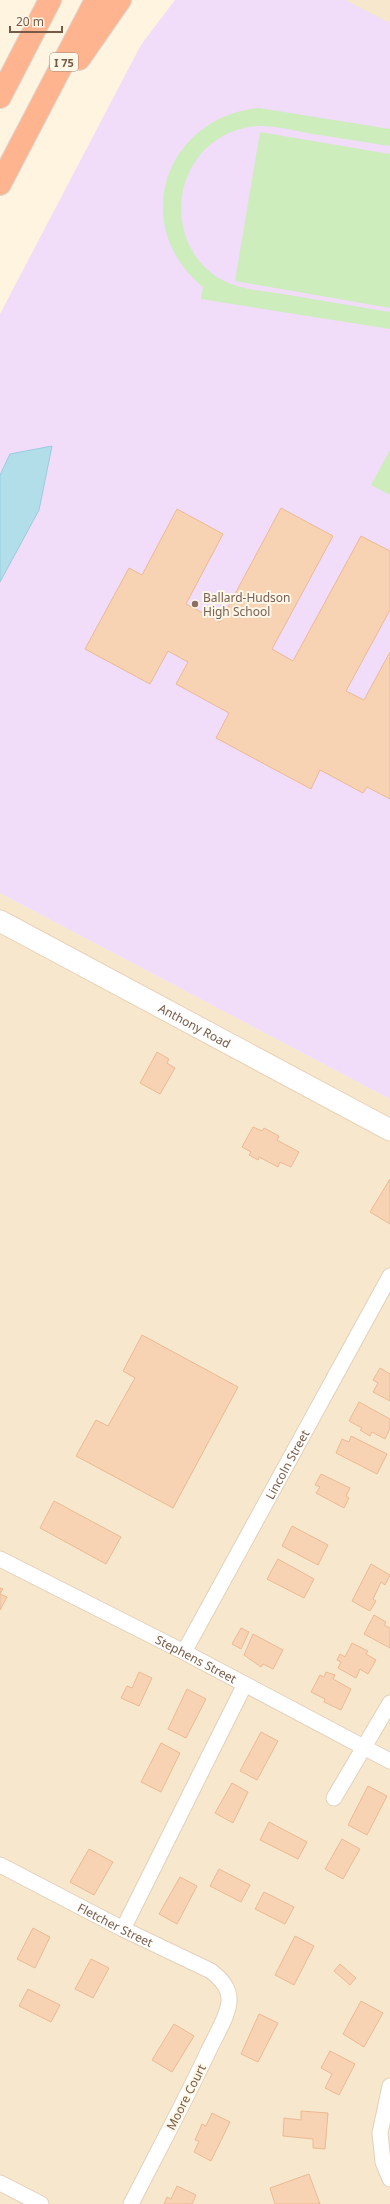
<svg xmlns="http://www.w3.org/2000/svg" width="390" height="2204" font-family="'Noto Sans',sans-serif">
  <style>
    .residential { fill: #f7e7cd }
    .education { fill: #f1dcfa }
    .green { fill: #cdedbd }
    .water { fill: #b2deea; stroke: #97cddc }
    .building { fill: #f7d3b4; stroke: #ebba93 }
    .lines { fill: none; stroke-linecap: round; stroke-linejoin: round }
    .street-casing { stroke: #e3d1bb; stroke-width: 17 }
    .secondary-casing { stroke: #e9d2b8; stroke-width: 23 }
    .highway-casing { stroke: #ded7d2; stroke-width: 24 }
    .street { stroke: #fff; stroke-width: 15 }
    .secondary { stroke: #fff; stroke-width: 21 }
    .highway { stroke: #ffb490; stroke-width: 22 }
    .education-dot { fill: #8d6e63; stroke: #fff7e8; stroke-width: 1.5 }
    .labels { text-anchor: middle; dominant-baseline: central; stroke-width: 4; stroke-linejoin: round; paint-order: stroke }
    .shield { fill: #fff7e8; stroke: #a08976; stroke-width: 1 }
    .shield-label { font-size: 11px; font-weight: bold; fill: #775a45 }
    .education-label { font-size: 12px; fill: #785e54; stroke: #fff7e8; text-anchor: start }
    .street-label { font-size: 12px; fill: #775a45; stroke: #fff7e8 }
  </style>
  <rect width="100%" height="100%" fill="#fef4df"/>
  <g class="residential">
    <path d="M344 0H390V24Z"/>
    <path d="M0 893 390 1099V2204H0Z"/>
  </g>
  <path class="education" d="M175 0H345L390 23V1099L0 893V314L141 45Z"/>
  <g class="green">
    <path d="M259 108 390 129V146C362 142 334 137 307 133 286 129 265 123 244 128 171 145 158 246 224 281 242 290 263 291 283 294 318 300 354 306 390 312V329L201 299 203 287C128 226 165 117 259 108Z"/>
    <path d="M260 132 390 154V308L235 281Z"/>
    <path d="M390 450V495L371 485Z"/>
  </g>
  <path class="water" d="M52 446 39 510 0 582V475L10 454Z"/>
  <g class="building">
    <path d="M281 508 333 536 272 649 293 661 361 536 390 551V610L346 691 364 700 390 652V799L367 787 363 793 320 770 311 789 216 738 229 713 176 684 188 662 168 651 150 684 85 649 129 568 142 575 177 509 223 534 186 604 220 622Z"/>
    <path d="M157 1052 169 1059 167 1063 175 1068 160 1094 140 1083Z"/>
    <path d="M253 1127 262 1131 264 1128 279 1136 277 1140 299 1152 291 1167 280 1162 278 1167 259 1157 258 1160 249 1155 251 1152 242 1147Z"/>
    <path d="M390 1179V1224L370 1212Z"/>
    <path d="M142 1335 238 1387 173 1508 76 1456 96 1420 108 1426 135 1378 123 1371Z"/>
    <path d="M380 1368 390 1374V1401L373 1392 378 1383 373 1380Z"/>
    <path d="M359 1402 390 1419V1429L385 1439 372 1432 370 1436 360 1430 362 1428 349 1421Z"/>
    <path d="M351 1436 387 1454 377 1474 336 1453 342 1439 349 1442Z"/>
    <path d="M321 1474 350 1488 346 1496 349 1498 344 1508 316 1493 320 1487 315 1485Z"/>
    <path d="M54 1501 121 1537 106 1564 40 1528Z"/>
    <path d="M292 1526 328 1545 318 1565 282 1546Z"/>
    <path d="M278 1559 314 1579 304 1598 267 1579Z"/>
    <path d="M371 1564 390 1575 385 1585 381 1582 373 1599 376 1601 370 1611 352 1601Z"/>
    <path d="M0 1588 3 1589 0 1594 7 1597 0 1610Z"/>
    <path d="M374 1615 386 1622 384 1625 390 1628V1648L364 1634Z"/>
    <path d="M241 1628 249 1632 241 1649 232 1644Z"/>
    <path d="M253 1634 283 1650 273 1669 263 1664 261 1667 244 1655Z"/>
    <path d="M352 1643 368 1651 366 1654 376 1660 368 1674 360 1669 356 1678 338 1668 341 1662 337 1660 340 1654 345 1657Z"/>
    <path d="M139 1672 152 1678 139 1706 121 1698 127 1686 132 1688Z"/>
    <path d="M326 1672 335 1675 333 1679 351 1689 341 1710 324 1702 325 1699 311 1692 320 1675 324 1677Z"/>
    <path d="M187 1689 206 1699 186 1738 168 1729Z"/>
    <path d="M261 1732 278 1741 257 1780 240 1771Z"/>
    <path d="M161 1743 180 1753 161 1792 141 1782Z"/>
    <path d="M232 1783 248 1792 233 1823 215 1813Z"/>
    <path d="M368 1786 387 1796 367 1835 348 1825Z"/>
    <path d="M269 1822 307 1842 298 1859 260 1840Z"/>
    <path d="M342 1839 360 1849 343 1879 325 1869Z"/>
    <path d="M89 1849 113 1862 94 1895 70 1882Z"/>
    <path d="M219 1869 250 1885 241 1902 210 1886Z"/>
    <path d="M180 1877 197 1886 177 1924 159 1914Z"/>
    <path d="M264 1892 294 1907 285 1924 255 1909Z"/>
    <path d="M33 1928 50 1937 35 1968 17 1959Z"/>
    <path d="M295 1936 314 1946 294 1985 275 1975Z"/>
    <path d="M91 1959 109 1968 93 1998 75 1989Z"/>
    <path d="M340 1964 356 1978 350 1985 334 1971Z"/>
    <path d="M28 1989 60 2005 51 2022 19 2006Z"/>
    <path d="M361 2001 383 2013 364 2047 343 2034Z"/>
    <path d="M259 2014 278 2023 258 2062 241 2054Z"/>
    <path d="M174 2024 194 2036 172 2072 152 2060Z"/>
    <path d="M330 2051 355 2064 339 2095 325 2088 332 2074 321 2068Z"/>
    <path d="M301 2111 328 2113 325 2149 313 2148V2139L283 2136 284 2118 301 2120Z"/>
    <path d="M212 2113 230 2122 211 2161 194 2152 199 2141 195 2140 202 2124 206 2126Z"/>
    <path d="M309 2174 320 2204H275L270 2188Z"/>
    <path d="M177 2186 196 2195 192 2204H164L167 2197 171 2199Z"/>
  </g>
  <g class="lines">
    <defs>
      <g id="street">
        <path id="s1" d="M0 1559 184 1652 390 1761"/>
        <path id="s2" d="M184 1652 390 1276"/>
        <path d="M334 1798 390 1703"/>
        <path id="s3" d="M0 1865 123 1929 211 1971C221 1979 230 1988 229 2002 227 2019 215 2036 208 2052 184 2103 157 2153 131 2204"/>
        <path d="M123 1929 244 1686"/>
        <path d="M390 2086 380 2133 383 2162 390 2179"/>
        <path d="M0 2183 41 2204"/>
      </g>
      <g id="secondary">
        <path id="s4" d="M0 921 390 1130"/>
      </g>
      <g id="highway">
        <path d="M79 59 120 0"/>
        <path d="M0 97 50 0"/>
        <path d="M0 184 96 0"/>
      </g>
    </defs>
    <use href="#street" class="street-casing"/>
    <use href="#secondary" class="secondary-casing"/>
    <use href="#highway" class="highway-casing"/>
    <use href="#street" class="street"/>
    <use href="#secondary" class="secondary"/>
    <use href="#highway" class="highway"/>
  </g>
  <circle class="education-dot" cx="195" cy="604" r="4"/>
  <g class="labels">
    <rect class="shield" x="50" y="53" width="28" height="18" rx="3"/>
    <g class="shield-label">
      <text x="64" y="62">I 75</text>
    </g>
    <g class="education-label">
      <text x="203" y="597">Ballard-Hudson<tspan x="203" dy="14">High School</tspan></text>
    </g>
    <g class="street-label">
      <text stroke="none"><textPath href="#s4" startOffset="221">Anthony Road</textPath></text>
      <text stroke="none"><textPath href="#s2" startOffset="214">Lincoln Street</textPath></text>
      <text stroke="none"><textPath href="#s1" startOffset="220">Stephens Street</textPath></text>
      <text stroke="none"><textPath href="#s3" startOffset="130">Fletcher Street</textPath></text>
      <text transform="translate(186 2097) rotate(-63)">Moore Court</text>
    </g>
  </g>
  <path d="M10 26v6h52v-6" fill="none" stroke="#775a45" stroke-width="2"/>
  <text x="16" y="26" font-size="12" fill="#775a45" stroke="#fff7e8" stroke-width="3" paint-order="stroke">20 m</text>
</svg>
